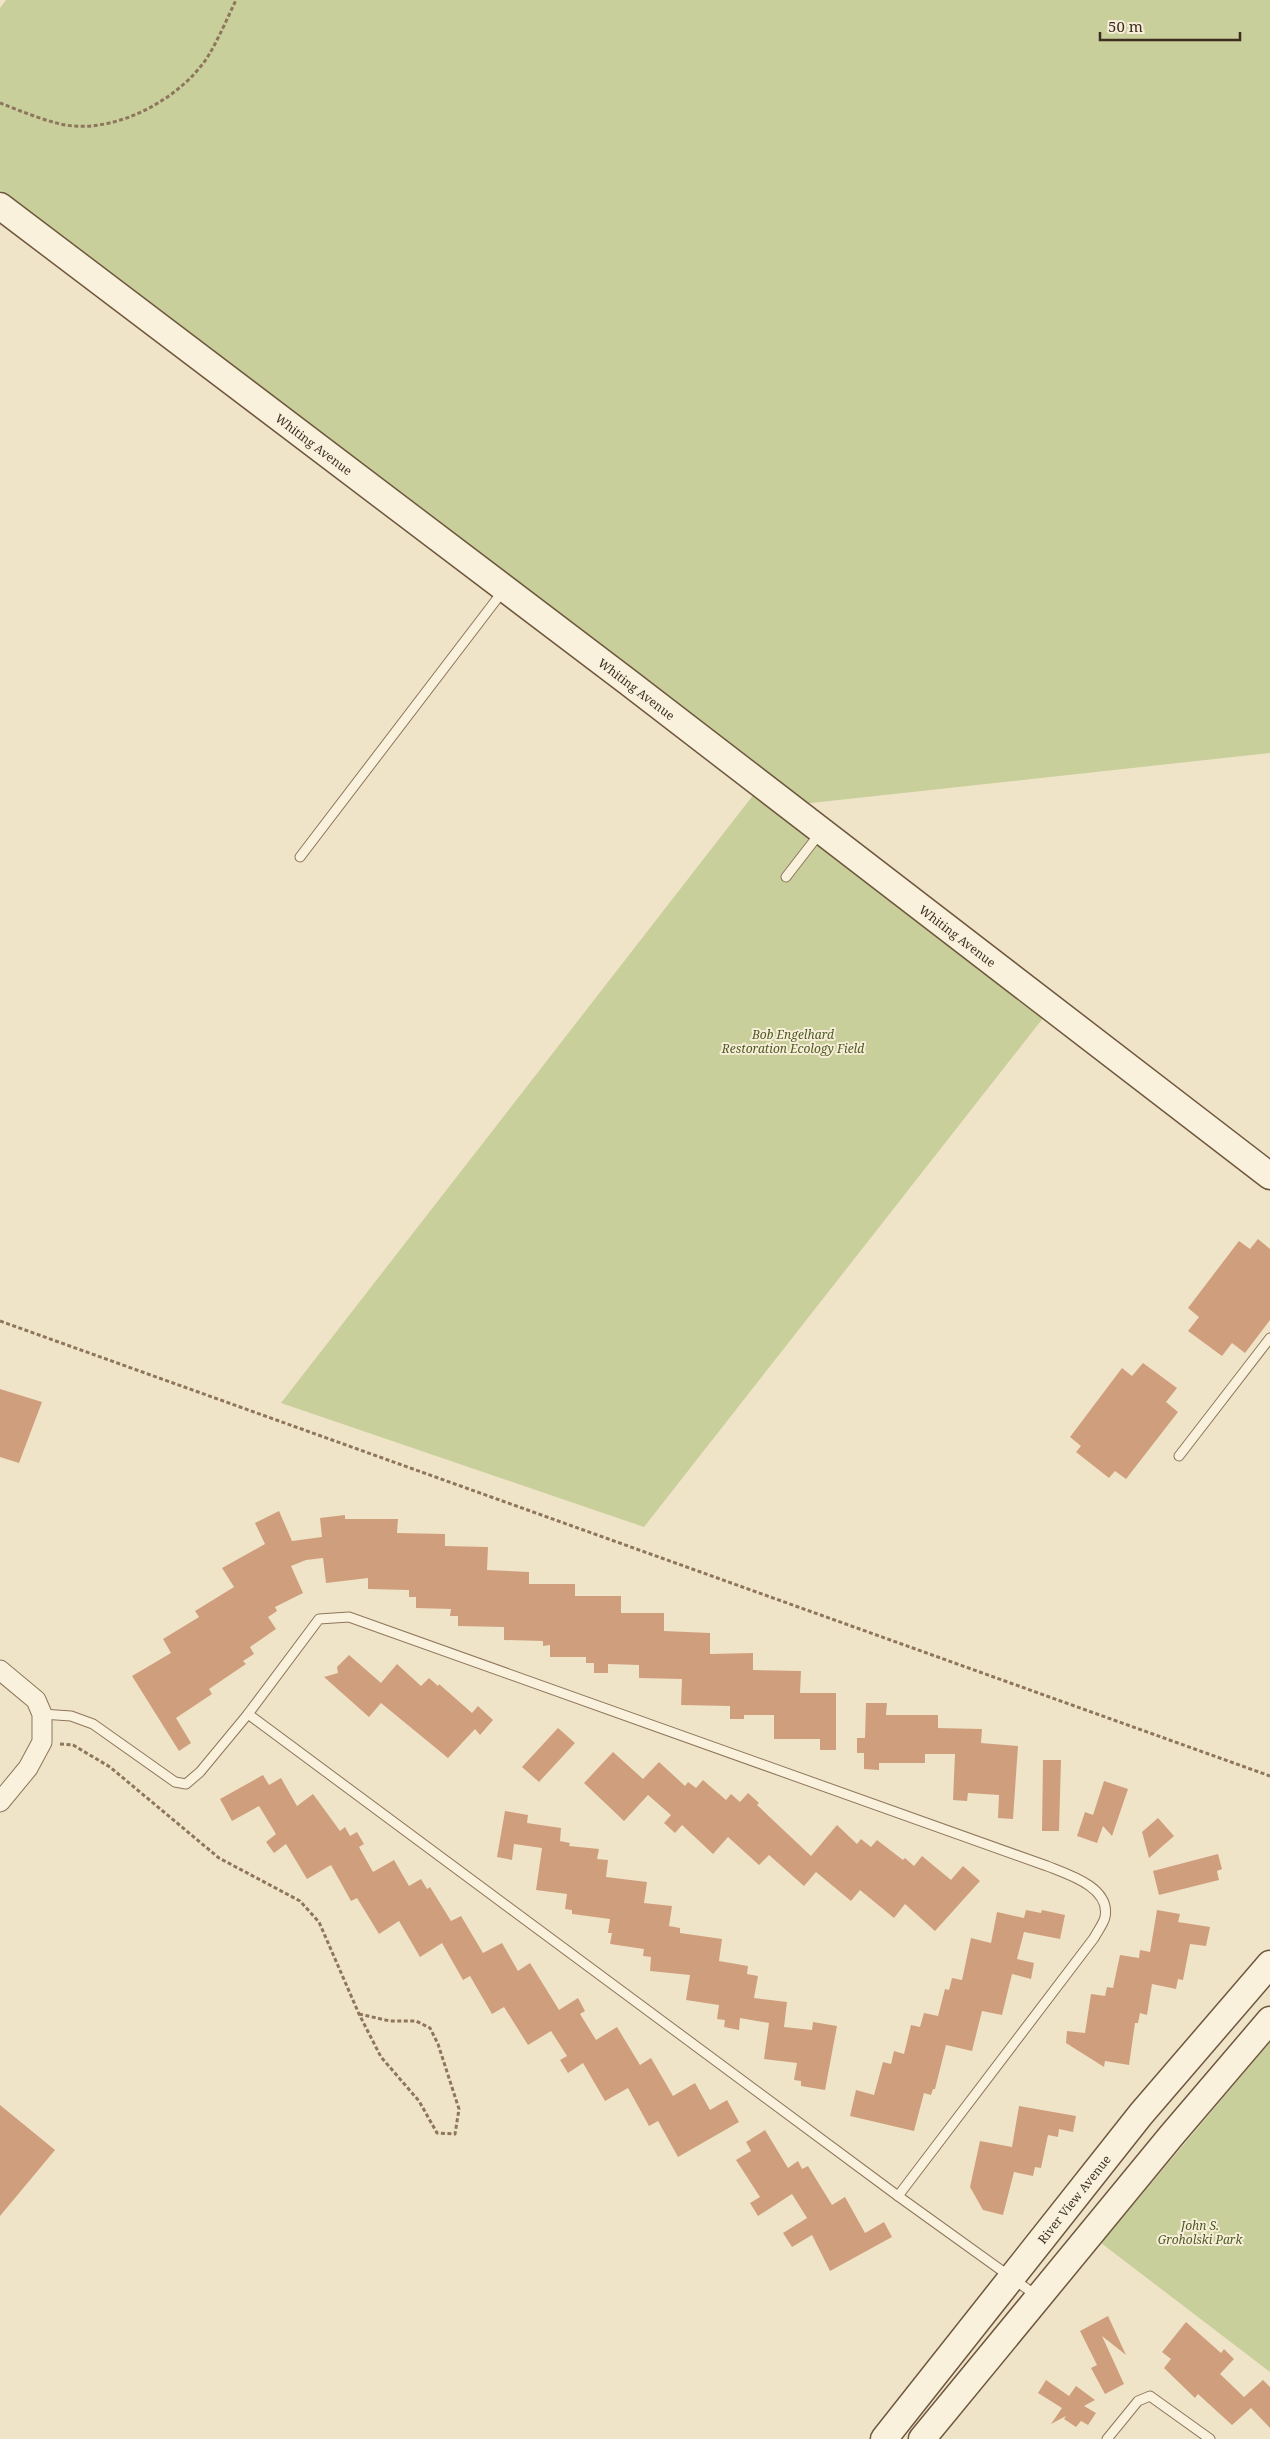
<svg xmlns="http://www.w3.org/2000/svg" width="1270" height="2439" font-family="'Noto Serif',serif">
  <style>
    .green { fill: #c9cf9b }
    .building { fill: #cf9f7d }
    .lines { fill: none; stroke-linecap: round; stroke-linejoin: round }
    .lane-casing { stroke: #8d765c; stroke-width: 11 }
    .street-casing { stroke: #8d765c; stroke-width: 21 }
    .secondary-casing { stroke: #6f573f; stroke-width: 29 }
    .path { stroke: #8d765c; stroke-width: 3; stroke-dasharray: 4 2.5; stroke-linecap: butt }
    .lane { stroke: #faf1dc; stroke-width: 9 }
    .street { stroke: #faf1dc; stroke-width: 19 }
    .secondary { stroke: #faf1dc; stroke-width: 26 }
    .labels { text-anchor: middle; dominant-baseline: central; stroke-width: 4; stroke-linejoin: round; paint-order: stroke }
    .street-label { font-size: 12px; fill: #3d2e20; stroke: #f7eed8 }
    .park-label { font-size: 12px; font-style: italic; fill: #4d5a26; stroke: #f7eed8 }
  </style>
  <rect width="100%" height="100%" fill="#f0e4c8"/>
  <g class="green">
    <path d="M6 0H1270V753L802 804 0 190V8Z"/>
    <path d="M761 785 1051 1008 644 1527 281 1403Z"/>
    <path d="M1270 2042V2372L1101 2243Z"/>
  </g>
  <g class="building">
    <path d="M1258 1239 1270 1249V1320L1245 1353 1232 1343 1222 1356 1188 1331 1199 1317 1188 1308 1239 1241 1250 1249Z"/>
    <path d="M1143 1363 1177 1388 1166 1402 1178 1412 1126 1479 1115 1471 1109 1478 1076 1452 1081 1446 1070 1437 1122 1368 1132 1376Z"/>
    <path d="M0 1389 42 1402 19 1463 0 1457Z"/>
    <path d="M279 1511 292 1541 322 1537 320 1518 345 1515V1519H398L397 1533 445 1534V1546L488 1547 487 1570 529 1572V1584H575V1596H621V1613H664V1631L710 1633V1654L753 1653V1670L801 1671 800 1693H836V1750H820V1739H774V1715H744V1719H730V1706L681 1705 682 1679 639 1678V1665L608 1664V1673H594V1663H586V1657H550V1645L543 1646V1641L504 1640V1627L458 1626V1616H450L451 1609 416 1608V1597H409V1590L368 1589V1578L326 1583 323 1558 306 1560 291 1566 303 1593 275 1607 277 1611 268 1617 276 1629 250 1647 254 1654 243 1661 246 1664 209 1689 212 1694 176 1718 191 1743 179 1751 132 1676 171 1653 163 1639 199 1617 195 1611 234 1587 222 1568 265 1544 255 1523Z"/>
    <path d="M349 1655 381 1683 397 1664 421 1686 429 1678 438 1686 439 1684 472 1713 478 1706 493 1720 480 1735 475 1729 448 1758 381 1703 369 1717 324 1677 338 1673 337 1667Z"/>
    <path d="M866 1703H887L886 1715H938V1728L982 1729 981 1743 1018 1746 1013 1819 998 1818 999 1795 968 1793 967 1801 953 1800 955 1754H925V1763H879V1770L864 1769V1753H857V1738H865Z"/>
    <path d="M558 1728 575 1743 539 1782 522 1767Z"/>
    <path d="M613 1752 643 1779 659 1762 685 1786 688 1782 696 1788 703 1780 726 1800 731 1794 740 1802 748 1793 759 1803 757 1805 811 1856 837 1825 857 1844 861 1839 871 1847 877 1840 903 1860 905 1858 914 1866 922 1856 951 1880 963 1866 980 1881 935 1931 905 1904 894 1918 860 1890 851 1901 816 1872 804 1886 769 1855 759 1865 728 1837 713 1854 682 1825 675 1833 664 1823 671 1815 648 1795 624 1821 584 1783Z"/>
    <path d="M1043 1760H1061L1059 1831H1042Z"/>
    <path d="M263 1775 269 1785 281 1778 297 1806 313 1794 340 1831 345 1827 350 1836 357 1832 364 1844 359 1847 373 1872 394 1860 409 1886 421 1879 427 1889 430 1887 451 1921 461 1916 483 1953 502 1943 518 1971 530 1963 559 2010 578 1998 585 2011 580 2014 596 2040 617 2027 640 2065 651 2058 673 2096 695 2083 710 2110 727 2100 739 2122 678 2157 658 2121 649 2126 628 2088 605 2101 583 2063 568 2073 560 2060 567 2056 551 2031 528 2045 504 2007 492 2014 470 1976 463 1980 442 1943 420 1957 399 1921 379 1934 357 1898 351 1901 331 1865 307 1879 286 1844 274 1853 266 1842 276 1834 259 1806 232 1821 220 1799Z"/>
    <path d="M1104 1781 1128 1789 1112 1836 1103 1826 1097 1843 1077 1836 1085 1812 1093 1815Z"/>
    <path d="M505 1811 528 1815 527 1823 561 1828 560 1841 570 1843 569 1846 599 1849 597 1859 608 1860 606 1877 647 1882 644 1903 672 1906 669 1926 680 1928V1933L722 1939 719 1961 748 1966 747 1974 758 1976 754 1998 787 2002 784 2027 812 2030 813 2022 837 2026 825 2090 801 2086V2081L794 2080 797 2063 764 2059 769 2023 740 2018 739 2030 724 2027 725 2020 717 2019 719 2005 686 2000 690 1975 650 1971 651 1957 643 1956 644 1949 610 1944 612 1933H608L610 1919 572 1914V1910L565 1909 567 1894 536 1890 542 1848 514 1844 512 1860 497 1857Z"/>
    <path d="M1158 1818 1174 1836 1149 1858 1142 1832Z"/>
    <path d="M1218 1854 1222 1869 1217 1871 1219 1880 1159 1895 1153 1871Z"/>
    <path d="M1026 1910 1041 1913 1042 1910 1065 1915 1060 1939 1024 1932 1017 1959 1034 1963 1031 1979 1012 1974 1002 2015 982 2011 972 2051 946 2045 935 2089H933L931 2095 924 2093 914 2131 850 2116 856 2090 874 2095 883 2062 891 2064 894 2051 904 2054 911 2025 920 2027 924 2013 938 2016 945 1989 949 1990 952 1978 962 1980 971 1938 991 1943 997 1912 1024 1918Z"/>
    <path d="M1157 1910 1180 1914 1178 1922 1210 1927 1206 1946 1190 1944 1183 1980 1178 1979 1176 1989 1152 1984 1147 2015 1140 2013 1138 2023H1135L1129 2065 1105 2061 1104 2067 1066 2043 1067 2031 1085 2033 1091 1994 1105 1996 1107 1987 1113 1988 1120 1955 1139 1958 1140 1950 1150 1952Z"/>
    <path d="M0 2105 55 2150 0 2216Z"/>
    <path d="M1019 2106 1076 2116 1073 2132 1059 2129 1058 2137 1048 2135 1041 2168 1035 2167 1033 2176 1014 2172 1003 2215 983 2210 970 2187 980 2141 1012 2147Z"/>
    <path d="M765 2130 788 2168 798 2161 802 2169 808 2166 832 2205 845 2197 865 2233 884 2222 892 2237 830 2271 812 2235 792 2247 783 2233 807 2218 792 2194 758 2216 750 2203 760 2197 736 2160 751 2151 746 2142Z"/>
    <path d="M1108 2316 1126 2355 1102 2336 1124 2384 1105 2394 1091 2368 1097 2365 1080 2331Z"/>
    <path d="M1186 2322 1221 2353 1224 2349 1234 2359 1220 2374 1244 2397 1263 2380 1270 2387V2428L1251 2408 1232 2425 1198 2394 1195 2398 1164 2368 1171 2359 1162 2352Z"/>
    <path d="M1046 2380 1069 2396 1076 2386 1095 2400 1084 2406 1096 2413 1088 2425 1081 2421 1076 2427 1064 2419 1066 2416 1051 2424 1062 2408 1038 2393Z"/>
  </g>
  <g class="lines">
    <defs>
      <g id="lane">
        <path d="M300 857 503 591"/>
        <path d="M786 877 820 833"/>
        <path d="M1179 1456 1270 1338"/>
        <path d="M42 1714 71 1716 93 1724 175 1782 186 1784 200 1772 248 1714 319 1619 349 1617 1047 1866C1067 1874 1111 1887 1105 1917 1104 1923 1097 1932 1094 1938L898 2196"/>
        <path d="M248 1714 898 2196 1037 2296"/>
        <path d="M1107 2439 1138 2401 1150 2396 1210 2439"/>
      </g>
      <path id="street" d="M0 1670 36 1700 42 1714V1742L28 1768 0 1802"/>
      <g id="secondary">
        <path id="s1" d="M0 206 628 682 1270 1176"/>
        <path id="s2" d="M884 2439 1141 2114 1270 1964"/>
        <path d="M922 2439 1171 2136 1270 2020"/>
      </g>
    </defs>
    <use href="#lane" class="lane-casing"/>
    <use href="#street" class="street-casing"/>
    <use href="#secondary" class="secondary-casing"/>
    <g class="path">
      <path d="M0 103C21 111 51 124 73 126 122 130 180 98 207 58 218 40 227 19 236 0"/>
      <path d="M0 1321 1270 1776"/>
      <path d="M60 1744 73 1745 110 1767 219 1858 300 1901 319 1922 359 2014 381 2057 419 2101 437 2133 455 2134 459 2109 438 2044 430 2028 416 2021H390L359 2014"/>
    </g>
    <use href="#lane" class="lane"/>
    <use href="#street" class="street"/>
    <use href="#secondary" class="secondary"/>
  </g>
  <g class="labels">
    <g class="street-label">
      <text stroke="none"><textPath href="#s1" startOffset="394">Whiting Avenue</textPath></text>
      <text stroke="none"><textPath href="#s1" startOffset="799">Whiting Avenue</textPath></text>
      <text stroke="none"><textPath href="#s1" startOffset="1204">Whiting Avenue</textPath></text>
      <text stroke="none"><textPath href="#s2" startOffset="306">River View Avenue</textPath></text>
    </g>
    <g class="park-label">
      <text x="793" y="1034">Bob Engelhard<tspan x="793" dy="14">Restoration Ecology Field</tspan></text>
      <text x="1200" y="2225">John S.<tspan x="1200" dy="14">Groholski Park</tspan></text>
    </g>
  </g>
  <path d="M1100 32v8h140v-8" fill="none" stroke="#3d2e20" stroke-width="2.5"/>
  <text x="1108" y="32" font-size="15" fill="#3d2e20" stroke="#f7eed8" stroke-width="4" paint-order="stroke">50 m</text>
</svg>
